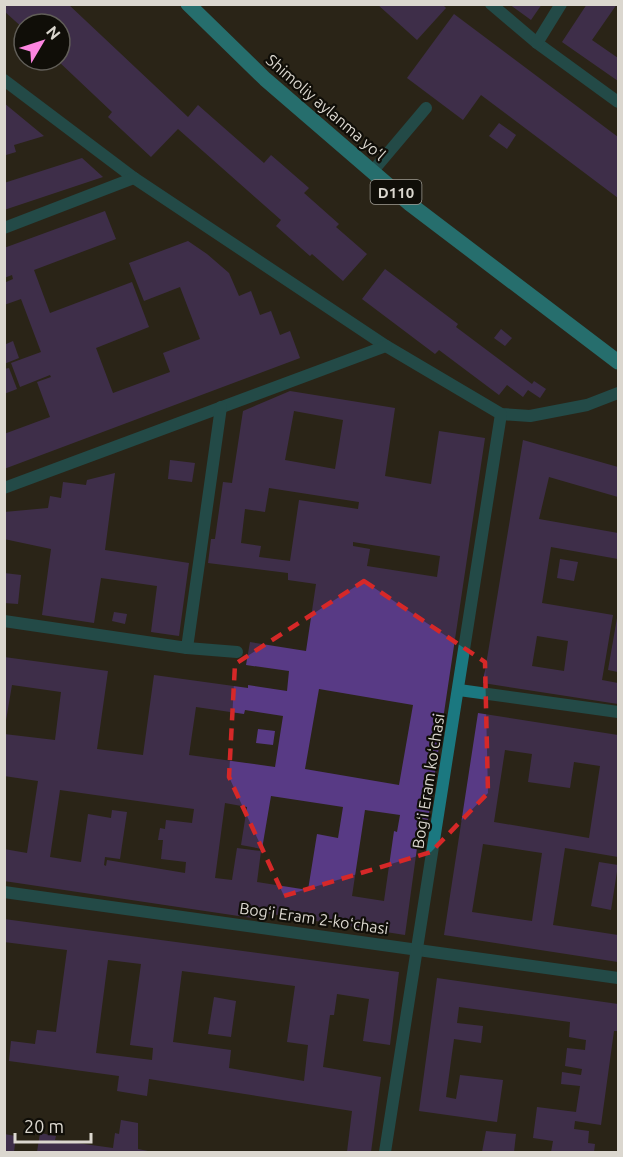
<svg xmlns="http://www.w3.org/2000/svg" width="623" height="1157" font-family="Ubuntu,sans-serif">
  <style>
    .building { fill: #583a85; fill-rule: evenodd }
    .lines { fill: none; stroke-linecap: round; stroke-linejoin: round }
    .service { stroke: #1b7880; stroke-width: 12 }
    .minor { stroke: #1b7880; stroke-width: 12 }
    .primary { stroke: #22c7d4; stroke-width: 15 }
    .marked { fill: none; stroke: #d62828; stroke-width: 4.5; stroke-dasharray: 12 8; stroke-linejoin: round }
    .labels { text-anchor: middle; dominant-baseline: central; stroke-width: 4.5; stroke-linejoin: round; paint-order: stroke }
    .shield { fill: #100e08; stroke: #9e9b93; stroke-width: 1.5 }
    .shield-label { font-size: 15px; font-weight: bold; fill: #dbd7cf }
    .street-label { font-size: 16px; fill: #dbd7cf; stroke: #100e08 }
  </style>
  <rect width="100%" height="100%" fill="#2a2418"/>
  <g class="building">
    <path d="M4 4H68L188 117 198 105 264 163 271 155 309 188 304 193 339 224 336 227 367 254 343 281 312 254 310 256 276 226 281 220 178 129 151 157 108 117 112 112 57 60H60V24H24V29L4 11Z"/>
    <path d="M377 4H442L446 8 417 40Z"/>
    <path d="M509 4H542L531 20Z"/>
    <path d="M587 4H617L592 40 618 58V81L562 42Z"/>
    <path d="M454 14 618 137V198L481 95 463 120 407 78Z"/>
    <path d="M4 103 44 136 14 145 16 152 6 155 4 149Z"/>
    <path d="M499 123 516 135 507 149 489 136Z"/>
    <path d="M82 158 103 177 4 210V183Z"/>
    <path d="M105 211 116 239 34 270 50 313 132 282 149 327 96 348 113 393 170 372 163 353 200 339 180 287 144 301 129 263 188 241 207 254 229 273 239 296 251 291 260 315 271 311 280 335 290 331 300 358 4 469V434L50 417 37 382 51 377 50 375 20 387 11 363 41 352 21 299 4 305V283L13 279 12 275 4 278V248Z"/>
    <path d="M385 269 458 324 456 327 532 384 534 381 546 389 540 398 528 390 523 397 507 385 499 395 439 350 435 354 362 299Z"/>
    <path d="M501 329 512 338 505 346 494 338Z"/>
    <path d="M13 341 19 358 4 364V345Z"/>
    <path d="M9 368 17 389 4 394V369Z"/>
    <path d="M290 391 395 408 385 476 431 484 439 431 485 438 428 820 421 819 405 935 253 911 252 918 4 881V849L27 853 38 781 4 776V734L55 740 61 692 12 685 4 732V657L108 671 97 749 143 755 154 675 248 688V685L287 691 289 671 246 665 250 642 306 651 316 584 288 580V573L208 563 211 539H215L223 482 232 483 243 411ZM294 411 343 420 335 469 285 460ZM269 488 359 502 358 509 299 500 290 561 259 557 261 546 241 543 245 509 265 512ZM353 542 440 556 437 577 367 566 370 549 353 546ZM319 689 413 705 399 785 305 769ZM196 707 244 714 245 710 283 716 275 767 189 755ZM60 790 194 809 192 823 166 820 165 829 160 828 158 840H163L161 859 186 862 185 873 107 860 106 866 104 865 105 857 120 859 127 812 112 810 111 818 88 814 81 862 50 857ZM271 796 343 807 338 838 317 834 308 890 257 882 261 851 237 848 232 880 215 878 225 803 247 807 241 845 262 849ZM365 810 400 815 397 832 394 831 384 901 352 896Z"/>
    <path d="M523 440 618 467V497L549 477 539 519 618 533V559L551 547 542 603 613 615 602 680 618 683V704L483 683ZM537 636 568 641 564 671 532 666Z"/>
    <path d="M170 460 195 463 192 482 168 479Z"/>
    <path d="M115 473 105 550 189 563 179 636 151 632 157 586 101 578 94 623 42 615 51 549 4 539V512L48 508 50 496 61 498 63 482 86 485 87 480Z"/>
    <path d="M560 559 578 562 574 581 557 578Z"/>
    <path d="M4 573 21 575 18 604 4 603Z"/>
    <path d="M114 612 127 614 125 624 112 621Z"/>
    <path d="M617 618H618V672L608 670Z"/>
    <path d="M478 713 618 735V857L565 848 553 925 618 935V962L444 935ZM505 750 532 754 528 782 570 788 574 762 600 766 589 838 494 822ZM483 844 542 853 532 921 472 912Z"/>
    <path d="M258 729 275 731 273 745 256 743Z"/>
    <path d="M599 862 618 865 611 910 591 906Z"/>
    <path d="M4 919 399 972 390 1045 363 1041 369 999 337 994 334 1015H330L323 1067 381 1077 371 1152H347L352 1111 149 1079 147 1096 117 1091 119 1076 9 1061 11 1041 35 1044 37 1030 56 1032 67 950 4 942ZM108 960 141 964 130 1045 153 1048 152 1060 96 1053ZM182 971 295 986 287 1042 308 1045 304 1081 229 1068 231 1050 173 1042Z"/>
    <path d="M437 978 618 1004V1031H614L601 1125 575 1121 574 1129 589 1131 588 1143 595 1144 594 1152H551L553 1141 533 1138 537 1107 576 1112 580 1086 561 1084 562 1072 581 1075 582 1069 565 1066 567 1048 585 1050 586 1040 569 1037 570 1022 459 1007 457 1023 483 1026 481 1043 454 1039 446 1097 456 1099 460 1075 503 1080 497 1122 419 1111Z"/>
    <path d="M214 997 236 1001 231 1037 208 1034Z"/>
    <path d="M121 1120 138 1123V1149L153 1152H37L40 1133 56 1136 55 1140 113 1148 115 1133 119 1134Z"/>
    <path d="M486 1131 516 1134 514 1152H482Z"/>
    <path d="M4 1134 16 1136 14 1152H4Z"/>
  </g>
  <g class="lines">
    <g class="service">
      <path d="M372 172 426 108"/>
      <path d="M187 648 237 652"/>
    </g>
    <g class="minor">
      <path d="M491 4 537 43 618 102"/>
      <path d="M537 43 561 4"/>
      <path d="M4 80 134 178 386 346 501 414 530 416 587 405 618 393"/>
      <path d="M4 228 134 178"/>
      <path d="M4 488 386 346"/>
      <path d="M4 621 187 648 221 407"/>
      <path d="M459 690 618 712"/>
      <path d="M4 892 618 978"/>
      <path d="M385 1152 501 414"/>
    </g>
    <path class="primary" d="M188 4 265 79 410 204 618 362"/>
  </g>
  <path d="M0 0H623V1157H0ZM364 581 485 662 488 793 431 852 284 896 229 777 235 664Z" fill="#2a2418" fill-opacity=".55" fill-rule="evenodd"/>
  <path class="marked" d="M364 581 485 662 488 793 431 852 284 896 229 777 235 664Z"/>
  <g class="labels">
    <rect class="shield" x="370.5" y="180" width="51" height="24" rx="4.5"/>
    <g class="shield-label">
      <text x="396" y="192">D110</text>
    </g>
    <g class="street-label">
      <text transform="translate(326 107) rotate(41)">Shimoliy aylanma yoʻl</text>
      <text transform="translate(428 781) rotate(-81)">Bogʻi Eram koʻchasi</text>
      <text transform="translate(314 918) rotate(8)">Bogʻi Eram 2-koʻchasi</text>
    </g>
  </g>
  <rect width="623" height="1157" fill="none" stroke="#dbd7cf" stroke-width="12"/>
  <g transform="translate(42 42) rotate(51)"><circle r="28" fill="#100e08" stroke="#615e58" stroke-width="1.5"/>
  <path d="M0-4.5L10 22L0 15L-10 22Z" fill="#fd86e1"/>
  <text y="-9" font-size="16" font-weight="bold" text-anchor="middle" fill="#dbd7cf">N</text>
  </g>
  <path d="M15 1133v9h76v-9" fill="none" stroke="#dbd7cf" stroke-width="3"/>
  <text x="24" y="1133" font-size="18" fill="#dbd7cf" stroke="#100e08" stroke-width="4.5" paint-order="stroke">20 m</text>
</svg>
